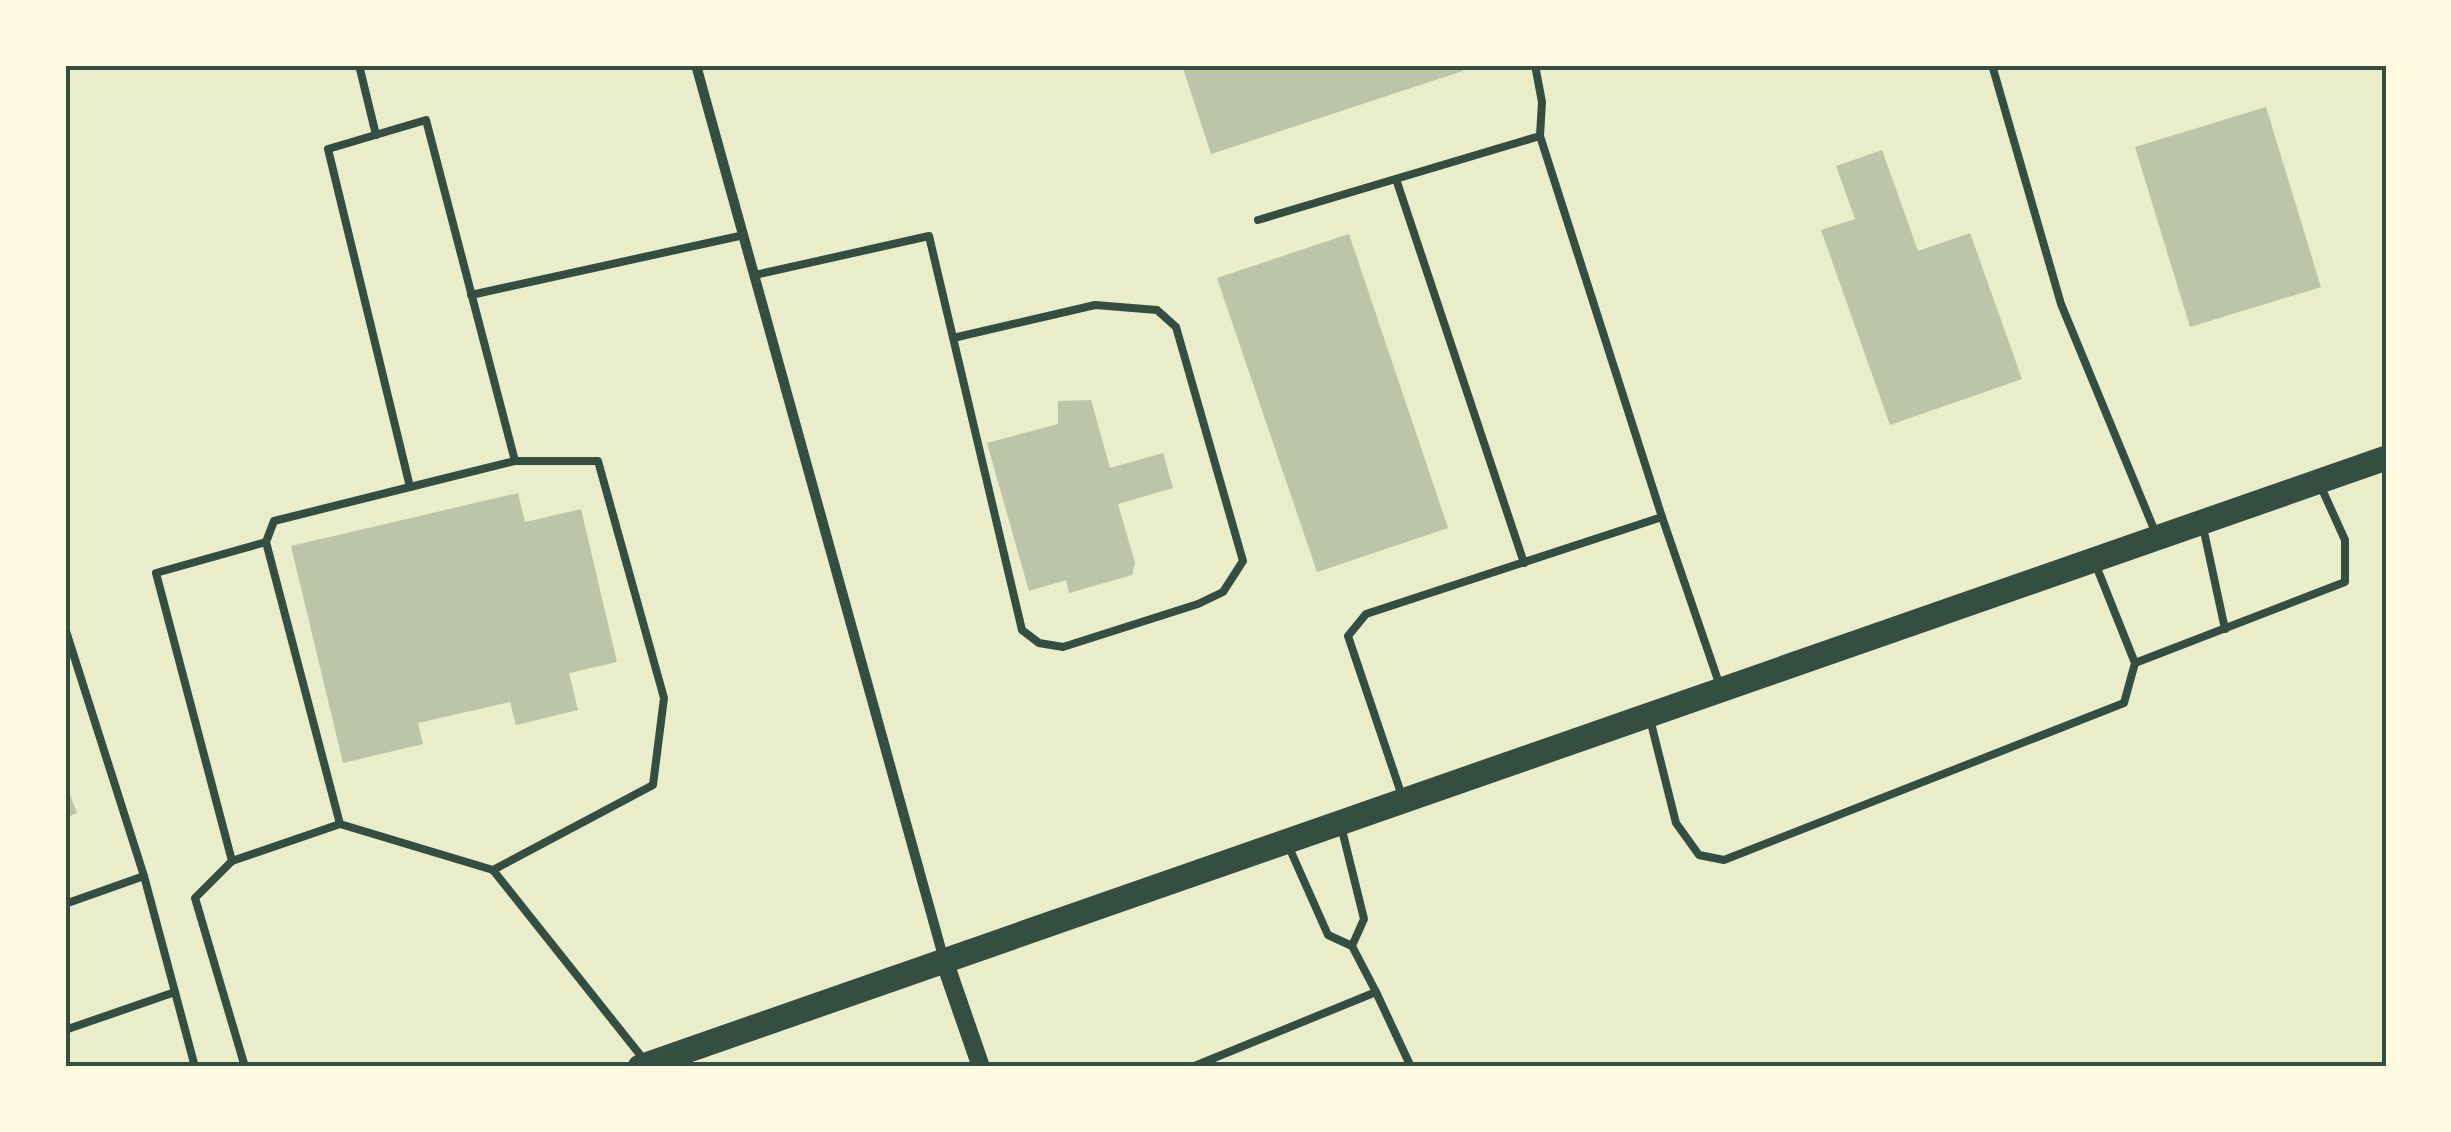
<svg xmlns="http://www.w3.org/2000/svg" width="2451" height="1132" font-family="Raleway,sans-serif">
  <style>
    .building { fill: #bcc5a7 }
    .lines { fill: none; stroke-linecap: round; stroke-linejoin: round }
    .service { stroke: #344e41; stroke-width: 8 }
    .minor { stroke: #344e41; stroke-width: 10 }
    .tertiary { stroke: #344e41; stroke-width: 18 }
    .primary { stroke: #344e41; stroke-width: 25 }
    .neatline { fill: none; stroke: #344e41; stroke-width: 4 }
  </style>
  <rect width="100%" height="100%" fill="#e9edc9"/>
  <g class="building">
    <path d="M1182 65H1478V66L1211 154Z"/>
    <path d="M2266 107 2321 287 2190 327 2135 147Z"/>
    <path d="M1882 150 1918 251 1970 233 2022 379 1890 425 1821 230 1855 219 1836 166Z"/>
    <path d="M1349 234 1448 528 1317 572 1217 278Z"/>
    <path d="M1091 400 1110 468 1163 453 1173 488 1118 504 1135 563 1132 575 1069 593 1066 580 1029 591 987 443 1058 424V401Z"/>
    <path d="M518 493 525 522 581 509 617 662 569 673 578 710 516 725 510 702 418 723 423 744 343 763 291 546Z"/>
    <path d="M65 781 77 813 65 818Z"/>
  </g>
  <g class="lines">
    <g class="service">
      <path d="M359 65 376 135"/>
      <path d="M1535 65 1542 102 1540 136"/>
      <path d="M1992 65 2061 304 2156 534"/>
      <path d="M426 120 515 461 410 487 328 149Z"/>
      <path d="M1396 179 1524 563"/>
      <path d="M1258 220 1540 136 1662 517"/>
      <path d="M755 275 929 236 1022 630 1039 643 1063 647 1198 604 1223 592 1243 561 1176 327 1157 310 1095 305 953 338"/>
      <path d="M471 295 744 235"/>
      <path d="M410 487 274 521 266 542 340 824 493 870 645 1061"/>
      <path d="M2203 527 2225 629"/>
      <path d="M65 628 144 876 195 1067"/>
      <path d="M2135 663 2345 582V540L2321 487"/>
      <path d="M1650 719 1676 823 1699 855 1724 860 2124 703 2135 663 2095 563"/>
      <path d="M1402 796 1348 636 1366 614 1662 517 1720 686"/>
      <path d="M1341 826 1364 919 1352 946"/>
      <path d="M232 861 340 824"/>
      <path d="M493 870 653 785 664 698 598 461H515"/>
      <path d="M65 904 144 876"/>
      <path d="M1376 992 1411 1067"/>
      <path d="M65 1030 175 992"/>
      <path d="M245 1067 195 898 232 861 156 573 266 542"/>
      <path d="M1192 1067 1376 992 1352 946 1328 935 1288 845"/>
    </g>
    <path class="minor" d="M696 65 944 960"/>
    <path class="tertiary" d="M944 960 981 1067"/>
    <path class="primary" d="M640 1067 2386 458"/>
  </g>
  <rect width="2451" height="1132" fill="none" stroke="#fefae0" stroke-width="135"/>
  <rect x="68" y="68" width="2316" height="996" class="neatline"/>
</svg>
